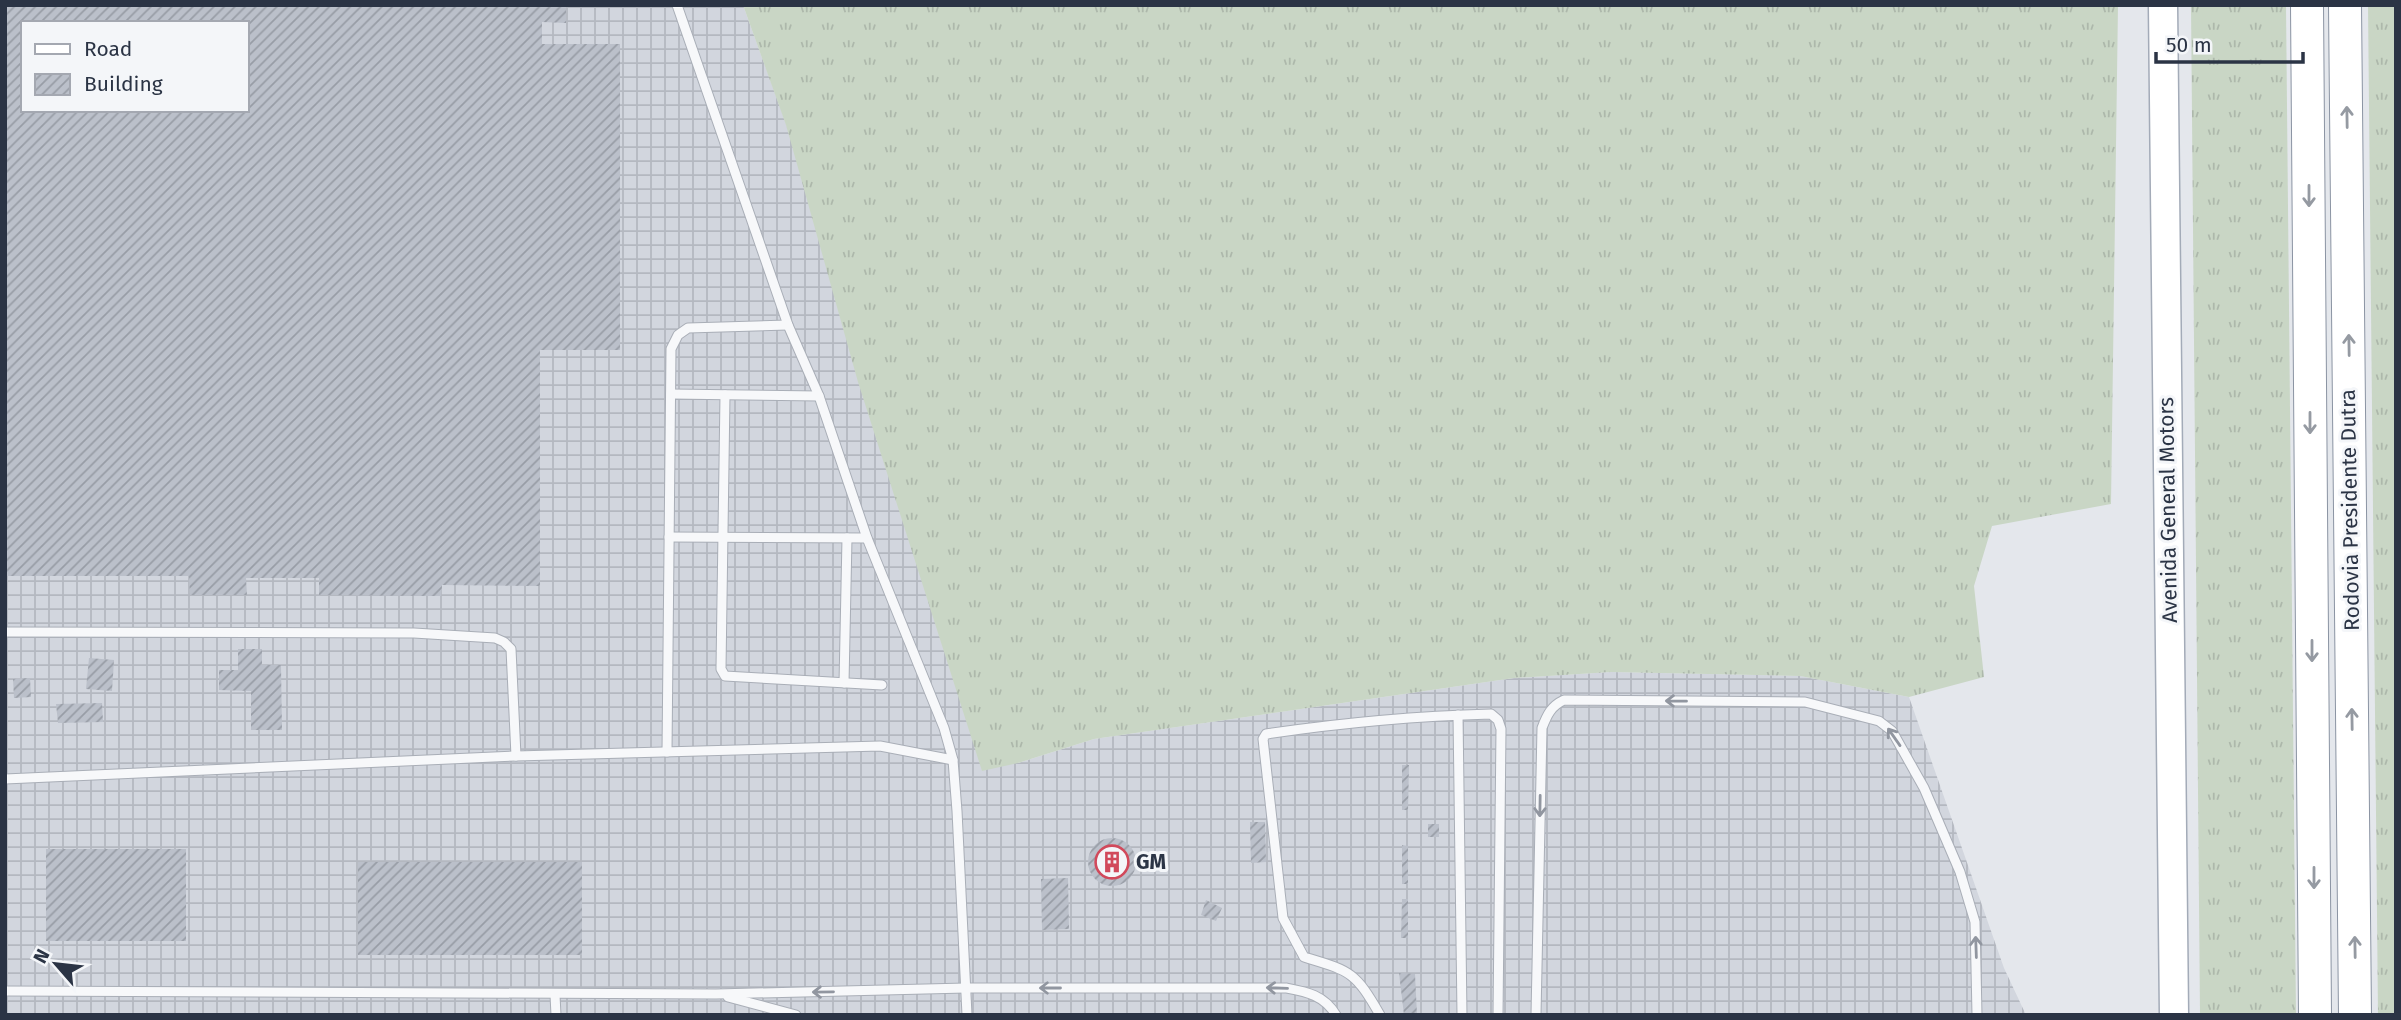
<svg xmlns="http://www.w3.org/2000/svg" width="2401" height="1020" font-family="'Fira Sans',sans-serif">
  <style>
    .industrial { fill: url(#industrial-grid); fill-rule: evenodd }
    .grass { fill: url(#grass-tufts) }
    .building { fill: url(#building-hatch); fill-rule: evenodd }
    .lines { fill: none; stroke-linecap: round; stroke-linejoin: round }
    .lane-casing { stroke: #a9aeb7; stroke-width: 11 }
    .primary-casing { stroke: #a3abb8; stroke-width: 31 }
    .highway-casing { stroke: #8b94a3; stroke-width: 34 }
    .lane { stroke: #f7f8fa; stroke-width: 9 }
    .primary { stroke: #fff; stroke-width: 28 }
    .highway { stroke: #fff; stroke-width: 32 }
    .oneway { stroke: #959aa2 }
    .oneway2 { stroke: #9196a0 }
    .labels { text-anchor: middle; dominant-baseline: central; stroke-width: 6; stroke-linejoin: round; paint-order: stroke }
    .street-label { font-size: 21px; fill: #2b3445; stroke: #f4f6f9 }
    .poi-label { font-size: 21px; font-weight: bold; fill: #2b3445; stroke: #f4f6f9; text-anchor: start }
  </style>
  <defs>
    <pattern id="industrial-grid" width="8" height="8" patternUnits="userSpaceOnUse" patternTransform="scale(1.75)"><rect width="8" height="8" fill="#d2d6de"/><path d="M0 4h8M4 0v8" fill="none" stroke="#b4b8c0"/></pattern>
    <pattern id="grass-tufts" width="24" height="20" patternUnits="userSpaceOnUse" patternTransform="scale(1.75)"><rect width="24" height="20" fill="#c9d6c5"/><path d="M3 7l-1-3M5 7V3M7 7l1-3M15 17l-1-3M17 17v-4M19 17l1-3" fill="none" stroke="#adb8ab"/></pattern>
    <pattern id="building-hatch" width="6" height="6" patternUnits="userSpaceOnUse" patternTransform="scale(1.75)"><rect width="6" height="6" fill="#bbc0ca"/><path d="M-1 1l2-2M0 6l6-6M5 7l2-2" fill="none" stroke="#989da6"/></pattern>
  </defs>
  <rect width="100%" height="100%" fill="#e4e7ec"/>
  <path class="industrial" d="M5 5H743L1018 763 1094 739 1514 678 1611 672 1800 676 1909 697 2004 968 2026 1015H5ZM23 23H247V110H23Z"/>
  <g class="grass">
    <path d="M743 5H2118L2111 504 1992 526 1974 586 1984 677 1909 697 1800 676 1611 672 1514 678 1094 739 1018 763 982 771 858 382 786 125Z"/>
    <path d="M2191 5H2286L2296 1015H2200Z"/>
    <path d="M2368 5H2396V1015H2378Z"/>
  </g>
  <g class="building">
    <path d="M5 5H566V23L542 22V44H620V350H540V586L442 585 441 596 319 595V578H246L247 595H190L189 576H5ZM23 23H247V110H23Z"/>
    <path d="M238 649H262V665H281L282 730H251V691L219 690V670H238Z"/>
    <path d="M89 658 114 660 112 691 86 689Z"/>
    <path d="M30 678 31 697 14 698 13 679Z"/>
    <path d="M102 703 103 722 58 723 56 704Z"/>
    <path d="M1402 765H1409L1408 810H1402Z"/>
    <path d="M1250 822H1265L1266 862 1251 863Z"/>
    <rect x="1428" y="824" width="11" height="13"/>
    <circle cx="1112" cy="862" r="24"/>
    <path d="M1402 845 1408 846V884H1402Z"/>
    <rect x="46" y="849" width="140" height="92"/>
    <rect x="358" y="862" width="224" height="93"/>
    <path d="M1068 878 1069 929 1042 930 1041 879Z"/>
    <path d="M1402 899H1408V938H1401Z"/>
    <path d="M1206 900 1222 908 1216 921 1201 915Z"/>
    <path d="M1399 973 1415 974 1417 1015H1404Z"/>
  </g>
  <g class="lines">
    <defs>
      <g id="lane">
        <path d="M677 5 788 325 819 396 867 538 944 728 953 760 957 811 967 1015"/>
        <path d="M671 394 819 396"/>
        <path d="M725 395 721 669 725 676 882 685"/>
        <path d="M669 537 867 538"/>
        <path d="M5 632 414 633 495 638 504 642 511 649 516 756"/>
        <path d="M844 683 847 538"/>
        <path d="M1458 715 1462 1015"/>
        <path d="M667 752 671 349 678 335 688 328 788 325"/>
        <path d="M5 779 516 756 880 746 953 760"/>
        <path d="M5 991 716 994 966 988H1286C1307 992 1324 995 1336 1015"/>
        <path d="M555 995 556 1015"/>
        <path d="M728 997 796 1015"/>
        <path d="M1380 1015C1355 971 1350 971 1304 957L1283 918 1263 739 1266 734C1340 723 1416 716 1491 714L1498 720 1501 729 1498 1015"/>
        <path d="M1536 1015 1542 728C1547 715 1551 706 1564 700L1805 702 1879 721 1892 731 1924 788 1960 872 1975 922 1977 1015"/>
      </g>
      <path id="primary" d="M2163 5 2174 1015"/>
      <g id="highway">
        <path d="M2307 5 2315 1015"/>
        <path d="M2345 5 2355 1015"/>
      </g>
    </defs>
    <use href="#lane" class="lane-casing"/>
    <use href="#primary" class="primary-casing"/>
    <use href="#highway" class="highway-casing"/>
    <use href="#lane" class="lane"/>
    <use href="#primary" class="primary"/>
    <use href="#highway" class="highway"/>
  </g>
  <defs><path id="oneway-shaft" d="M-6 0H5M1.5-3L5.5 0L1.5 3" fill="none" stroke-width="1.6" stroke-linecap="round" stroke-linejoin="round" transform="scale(1.75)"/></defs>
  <g class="oneway">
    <use href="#oneway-shaft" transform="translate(2347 117) rotate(-91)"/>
    <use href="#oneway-shaft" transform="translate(2309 196) rotate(90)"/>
    <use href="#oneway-shaft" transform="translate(2349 345) rotate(-91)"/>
    <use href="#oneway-shaft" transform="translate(2310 423) rotate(90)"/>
    <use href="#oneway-shaft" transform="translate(2312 651) rotate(90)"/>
    <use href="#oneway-shaft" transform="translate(2352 719) rotate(-91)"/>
    <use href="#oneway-shaft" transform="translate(2314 878) rotate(90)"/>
    <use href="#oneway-shaft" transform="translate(2355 947) rotate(-91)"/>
  </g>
  <g class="oneway2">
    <use href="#oneway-shaft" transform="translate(1676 701) rotate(-179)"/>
    <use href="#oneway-shaft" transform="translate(1894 737) rotate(-125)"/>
    <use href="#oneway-shaft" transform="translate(1540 806) rotate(91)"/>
    <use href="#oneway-shaft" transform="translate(1976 947) rotate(-92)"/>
    <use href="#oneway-shaft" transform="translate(1050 988) rotate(180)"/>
    <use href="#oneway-shaft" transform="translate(1277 988) rotate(-178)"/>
    <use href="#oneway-shaft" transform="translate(823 992) rotate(179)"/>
  </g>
  <defs>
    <symbol id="building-ring" viewBox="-11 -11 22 22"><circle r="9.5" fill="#f4f6f9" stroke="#d1495b" stroke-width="1.5"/><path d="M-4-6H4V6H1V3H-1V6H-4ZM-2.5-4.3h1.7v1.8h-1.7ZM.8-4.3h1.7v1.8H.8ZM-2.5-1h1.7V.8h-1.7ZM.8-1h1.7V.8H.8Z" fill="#d1495b"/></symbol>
  </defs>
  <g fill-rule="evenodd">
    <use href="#building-ring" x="1093" y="843" width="38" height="38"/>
  </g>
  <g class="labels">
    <g class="street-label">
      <text transform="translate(2168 510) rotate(-91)">Avenida General Motors</text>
      <text transform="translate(2350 510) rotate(-91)">Rodovia Presidente Dutra</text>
    </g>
    <g class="poi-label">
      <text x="1136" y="862">GM</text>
    </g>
  </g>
  <rect width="2401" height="1020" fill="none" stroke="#2b3445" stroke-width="14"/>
  <rect x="21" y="21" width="228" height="91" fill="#f4f6f9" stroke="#a4a8b1" stroke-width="2"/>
  <rect x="35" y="44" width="35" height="10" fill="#ffffff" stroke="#a4a8b1" stroke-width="2"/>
  <text x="84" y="56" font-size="21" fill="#2b3445">Road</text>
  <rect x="35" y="74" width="35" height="21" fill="url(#building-hatch)" stroke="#a4a8b1" stroke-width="2"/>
  <text x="84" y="91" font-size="21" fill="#2b3445">Building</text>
  <g transform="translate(56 964) rotate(298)" stroke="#f4f6f9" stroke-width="5" paint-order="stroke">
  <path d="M0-5L12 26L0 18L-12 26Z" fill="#2b3445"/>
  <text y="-10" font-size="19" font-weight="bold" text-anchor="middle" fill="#2b3445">N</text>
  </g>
  <path d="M2156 52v10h147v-10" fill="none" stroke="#2b3445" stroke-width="3.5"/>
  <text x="2166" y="52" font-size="21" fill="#2b3445" stroke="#f4f6f9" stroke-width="5" paint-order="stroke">50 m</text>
</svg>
